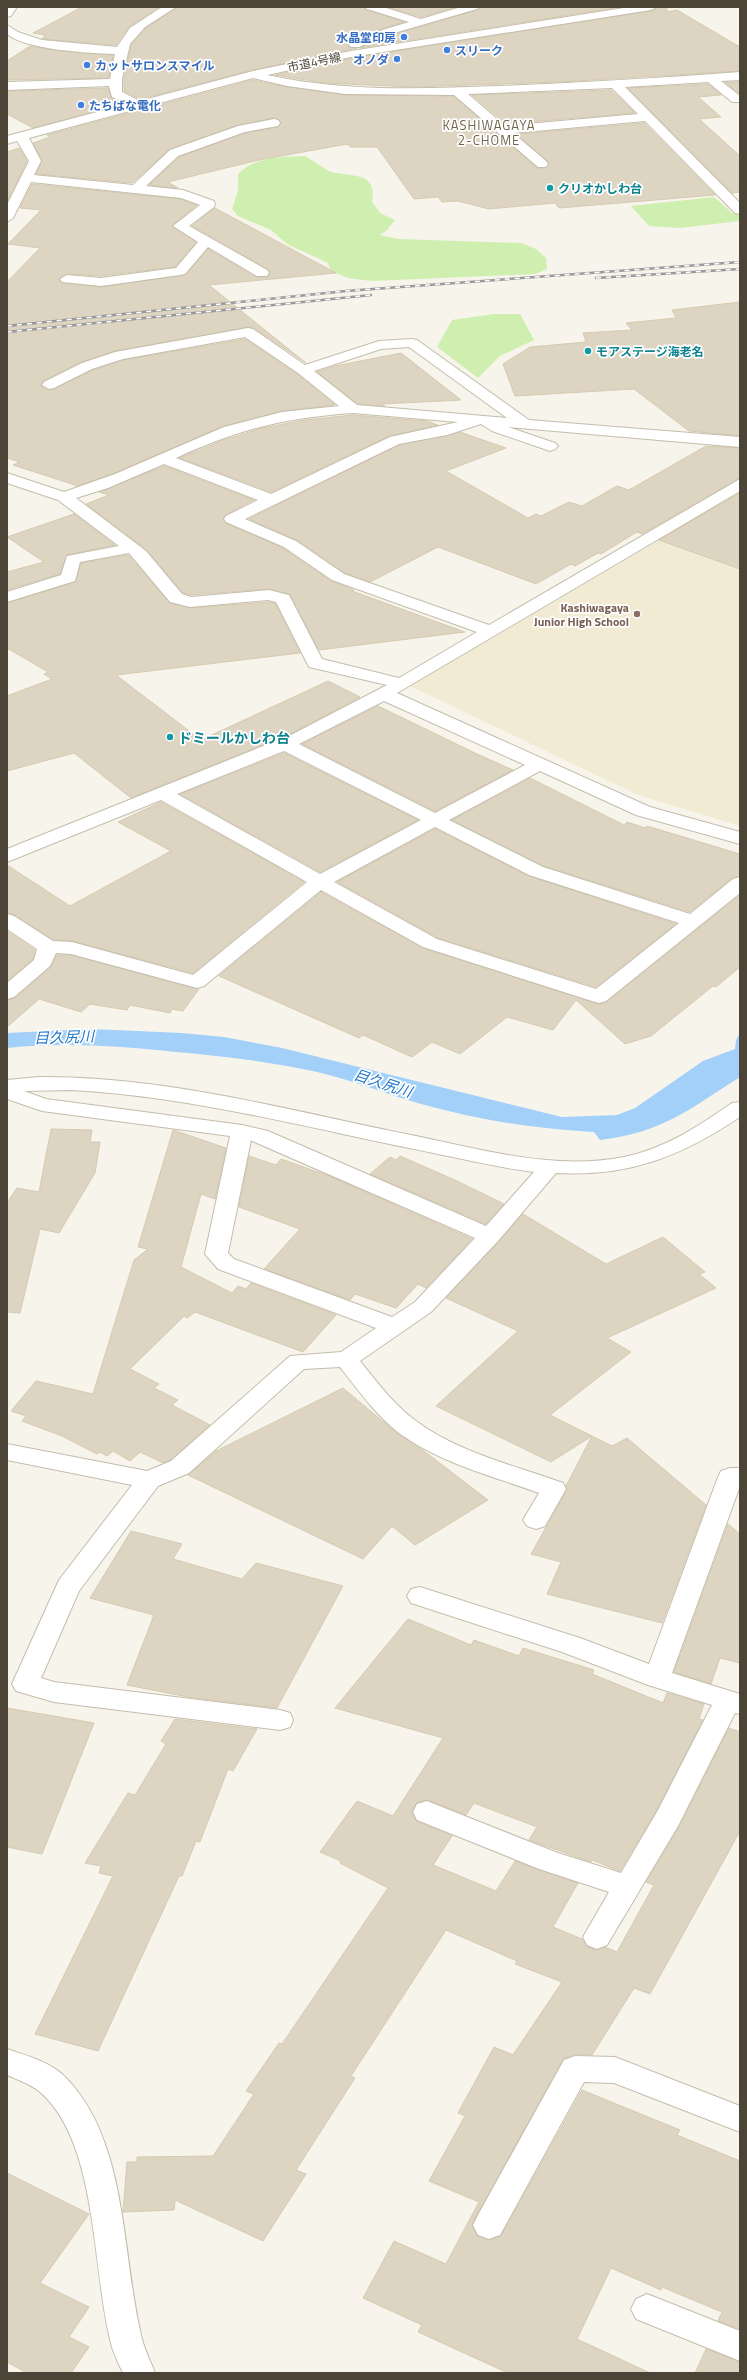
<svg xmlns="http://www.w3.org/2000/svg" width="747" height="2380" font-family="'Titillium Web','Noto Sans JP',sans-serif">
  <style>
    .education { fill: #f1ebd3 }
    .green { fill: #ceefb0 }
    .water { fill: #a2d0f9 }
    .building { fill: #ddd4c1; stroke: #d6cab1 }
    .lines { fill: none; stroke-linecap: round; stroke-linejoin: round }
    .minor-casing { stroke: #c4bdac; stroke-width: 2 }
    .minor { fill: #fff; fill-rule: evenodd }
    .rail-casing { stroke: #9a9a9a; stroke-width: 2.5 }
    .rail { stroke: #fff; stroke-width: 1.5; stroke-dasharray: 5; stroke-linecap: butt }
    .shop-dot { fill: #3f7fe0; stroke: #fff; stroke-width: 1.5 }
    .culture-dot { fill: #0f9aa8; stroke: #fff; stroke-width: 1.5 }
    .education-dot { fill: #8d6e63; stroke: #fff; stroke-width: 1.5 }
    .labels { text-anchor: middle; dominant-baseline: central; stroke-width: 3.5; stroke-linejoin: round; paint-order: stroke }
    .far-shop-label { font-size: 12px; font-weight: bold; fill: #366cbe; stroke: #fff; text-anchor: start }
    .far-street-label { font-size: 12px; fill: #4c4537; stroke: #fff }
    .far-culture-label { font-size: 12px; font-weight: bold; fill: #0d838f; stroke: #fff; text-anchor: start }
    .far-education-label { font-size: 12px; font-weight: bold; fill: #785e54; stroke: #fff; text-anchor: end }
    .far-neighbourhood-label { font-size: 13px; letter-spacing: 1px; fill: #71654d; stroke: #fff }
    .culture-label { font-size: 14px; font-weight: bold; fill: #0d838f; stroke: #fff; text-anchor: start }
    .water-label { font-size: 15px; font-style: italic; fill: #2277c7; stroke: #fff }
  </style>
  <rect width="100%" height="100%" fill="#f7f4eb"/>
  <path class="education" d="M740 491V826L638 795 410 686 658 541 659 538Z"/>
  <g class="green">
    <path d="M305 156C310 159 328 171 331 172 351 177 378 171 372 202L380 213 395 220 387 230 380 235 399 239 521 243 536 249 546 258 547 269 535 274 371 281 348 278 331 271 328 263 287 244 271 230 238 216 232 209 238 191V174C256 156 281 157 305 156Z"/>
    <path d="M714 197 732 213 740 212V221L679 228 649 226 631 206Z"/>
    <path d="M494 314H520L534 340 500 356 478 378 437 347 452 320Z"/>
  </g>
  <path class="water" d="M91 1029 182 1033 224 1037 282 1048 562 1117 617 1115 635 1108 703 1061 735 1049 736 1040 740 1033V1077C690 1109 661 1133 600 1140L594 1132C535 1129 478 1120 421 1104 386 1094 352 1080 317 1072 271 1062 223 1056 176 1052 119 1046 65 1042 7 1048V1033Z"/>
  <g class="building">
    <path d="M82 7H159L129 27 116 45 42 39 45 35 33 33Z"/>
    <path d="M177 7H364L367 10 404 22 369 33 348 44 350 48H357L253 70 140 99 124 91V79L131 45 146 28Z"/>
    <path d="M388 7H456L421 17Z"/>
    <path d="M480 7H620L360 48 378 39 477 10Z"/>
    <path d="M658 7H667V12L677 10 740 47V71L559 82 412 87 325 83 275 75 351 58 651 11Z"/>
    <path d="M30 46 58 51 113 55 109 78 7 80V61Z"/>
    <path d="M253 80 287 87 345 95 453 96 538 168H546L549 163 517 134 644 123 715 195 559 208 555 203 489 209 458 201 442 202 438 197 414 199 377 147H351L347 144 259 160 168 182 178 188 149 185 179 157 245 133 278 127 281 122 274 118 238 125 170 149 132 183 36 174 42 160 33 143 50 137 47 135Z"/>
    <path d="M725 82H740V93H738Z"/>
    <path d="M708 84 721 95 698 97 721 117 699 119 740 156V192L732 193 628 88Z"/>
    <path d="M108 88 111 98 123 104 33 128 7 114V91Z"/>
    <path d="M611 90 635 113 506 124 472 95Z"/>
    <path d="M19 148 27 161 7 202V152Z"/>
    <path d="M32 184 181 199 197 205 172 226 196 242 175 267 101 276 67 274 59 279 62 283 101 287 185 275 208 249 256 277H268L270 272 268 269 192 226 215 208 336 273 209 285 306 363 254 328 248 327 115 351 81 362 43 381 41 386 48 390 54 389 93 370 123 360 245 339 297 374 335 405 282 411 224 426 114 473 78 486 13 465 20 462 7 458V282L40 248 8 244 41 210 20 208Z"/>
    <path d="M740 302V436L689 431 634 389 515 396 503 364 530 347 586 342 583 333 632 330 626 323 676 318 672 310Z"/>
    <path d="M401 353 461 400 381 404 385 406 358 404 317 372 335 366Z"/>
    <path d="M353 415 427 421 438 425 389 436 271 492 180 458 221 441 262 428 305 420Z"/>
    <path d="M460 432 506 448 446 471 528 518 536 514 541 516 569 502 582 506 617 486 629 490 706 446 740 448V478L642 534 637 532 601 554 598 553 575 566 571 564 536 584 438 547 370 582 345 573 297 540 249 519 399 445Z"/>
    <path d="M164 466 254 500 225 515 223 520 225 523 283 548 331 581 354 590 352 591 465 632 319 650 289 594 269 589 191 595 183 593 147 550 86 504 109 495 99 492Z"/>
    <path d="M740 493V569L659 540Z"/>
    <path d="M74 514 115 545 67 555 60 574 7 590V572L44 562 7 537Z"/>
    <path d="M128 555 170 603 190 608 268 602 275 603 300 653 116 675 201 740 328 681 360 697 290 734 131 798 74 753 7 771V696L52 679 44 674 48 672 7 648V603L75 582 81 563Z"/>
    <path d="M378 706 477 754 513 770 435 811 302 744Z"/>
    <path d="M284 753 418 820 320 872 180 794Z"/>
    <path d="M530 778 624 825 627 822 645 828 647 826 740 854V876L732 878 690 912 544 866 452 820Z"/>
    <path d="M161 802 304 882 193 973 72 941 53 940 15 915 7 913V865L70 906 171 851 118 822Z"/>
    <path d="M435 829 529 876 676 924 596 987 438 938 337 882Z"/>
    <path d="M321 892 423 948 599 1004 607 1002 740 895V967L716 987 713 986 651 1036 625 1044 576 1000 553 1030 507 1017 460 1054 432 1042 412 1057 363 1035 359 1038 219 976Z"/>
    <path d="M7 931 35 950 33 959 7 981Z"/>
    <path d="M57 955H71L199 989 183 1011 172 1009 170 1013 130 1005 127 1010 90 1004 81 1012 39 999 7 1027V1000L15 998 51 967Z"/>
    <path d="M51 1129 92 1130 90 1142H100L95 1173 59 1233 40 1229 20 1313 7 1312V1203L17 1188 39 1192Z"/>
    <path d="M173 1130 226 1148 215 1199 201 1194 181 1267 232 1293 238 1286 246 1289 251 1283 336 1315 303 1352 195 1312 187 1318 184 1316 130 1369 159 1384 154 1388 178 1400 172 1405 210 1425 170 1460 163 1463 140 1452 130 1461 113 1451 107 1456 100 1452 97 1454 62 1436 22 1421 26 1416 11 1411 36 1381 93 1394 134 1260 148 1249 138 1247Z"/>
    <path d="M249 1156 276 1165 281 1159 329 1176 472 1239 426 1288 418 1284 396 1308 355 1294 350 1300 264 1269 300 1229 239 1207Z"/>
    <path d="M400 1156 455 1180 504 1204 486 1224 370 1174 390 1157 396 1160Z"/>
    <path d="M523 1214 606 1264 663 1237 705 1272 699 1274 716 1288 607 1338 631 1352 550 1415 612 1446 627 1438 706 1505 662 1623 547 1594 561 1562 531 1554 567 1490 566 1486 592 1436 551 1462 436 1406 518 1331 446 1298Z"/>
    <path d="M343 1388 398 1434 420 1448 488 1500 415 1545 392 1526 363 1559 188 1475 216 1451Z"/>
    <path d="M728 1524 740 1534V1663L720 1658 711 1684 674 1672Z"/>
    <path d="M131 1531 182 1544 173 1559 242 1579 256 1563 343 1586 277 1708 188 1697 127 1685 154 1615 90 1598Z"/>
    <path d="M408 1619 471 1645 474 1640 519 1656 523 1648 594 1670 592 1674 663 1703 667 1693 704 1704 699 1719 703 1720 656 1811 620 1871 592 1860 591 1862 529 1840 537 1827 474 1803 466 1815 428 1800 417 1803 412 1811 416 1821 452 1836 433 1865 496 1891 515 1861 578 1883 553 1927 582 1939 586 1946 596 1950 605 1947 617 1952 654 1885 646 1882 679 1827 729 1728 740 1732V1831L650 1994 634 1988 592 2055 575 2054 563 2059 472 2224 477 2236 490 2240 501 2236 582 2090 680 2130 677 2135 740 2161V2329L718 2321 722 2312 662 2287 661 2290 611 2268 577 2339 650 2373H508L418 2332 422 2325 363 2298 394 2241 446 2264 479 2202 429 2181 465 2116 458 2113 494 2047 513 2055 562 1982 515 1964 517 1961 446 1930 351 2076 355 2078 296 2170 306 2174 263 2241 175 2200 174 2210 123 2212 127 2162H137V2157L213 2156 254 2094 246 2091 279 2043 282 2044 388 1888 340 1863 341 1861 320 1852 357 1801 393 1816 443 1738 335 1708Z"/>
    <path d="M7 1708 94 1723 42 1854 7 1847Z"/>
    <path d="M175 1719 257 1729 233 1771 228 1769 200 1842 196 1841 182 1876H179L98 2051 35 2034 113 1876 99 1873 101 1866 85 1863 128 1793 135 1795 166 1744 161 1741Z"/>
    <path d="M7 2173 89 2214 40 2283 89 2307 69 2337 89 2347 71 2373H27L7 2362Z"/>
    <path d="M706 2349 740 2362V2373H695Z"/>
  </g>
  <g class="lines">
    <defs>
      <g id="minor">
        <path d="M7 7H17L11 16 7 17Z"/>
        <path d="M162 7H176L145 27 130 44 122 79V92L140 101 253 71 351 51 630 7H657L651 10 351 57 267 75C344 92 421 89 499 86 579 83 660 78 740 72V80L721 81 740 96V102H732L708 82 625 87 740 203V214L735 213 645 121 513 133 546 161 548 164 546 167H538L454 95 345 94 287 86 253 78 29 138 41 161 34 175 133 185 170 150 238 126 274 119 278 120 280 123 278 126 245 132 178 156 146 186 183 190 214 201 215 204 214 207 189 226 267 270 269 273 267 276H257L208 247 185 274 180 275 101 286 62 282 60 279 67 275 101 278 176 268 198 242 173 226 200 205 181 198 31 182 13 218 7 222V205L29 161 17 141 7 144V136L127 104 112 97 109 86 7 90V82L110 79 115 54C89 53 26 50 7 34V25L18 32 42 40 117 47 130 28ZM612 88 638 114 505 126 468 94Z"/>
        <path d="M365 7H383L421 19 461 7H479L477 9 377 38 359 47H351L349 45 351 43 369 34 409 22 367 9Z"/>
        <path d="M248 328 253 329 305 365 379 341 412 339 417 340 529 420 740 437V447L508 427 555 443 558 446 555 449 550 451 492 431 481 424 447 435 399 444 245 519 296 541 344 574 489 625 740 479V491L397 693 650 807 740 832V844L636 815 540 771 449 820 543 867 690 914 733 879 740 877V893L606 1001 599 1003 592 1001 423 947 321 890 204 986 197 988 71 954 56 953 50 966 14 997 7 999V983L34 960 37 949 7 929V914L14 916 53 941 72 942 193 975 307 882 161 800 7 862V849L291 735 387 685 309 667 276 602 268 600 190 607 170 602 129 553 80 562 75 581 7 602V592L61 575 67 556 119 546 58 500 7 483V473L64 492 115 474 224 427 282 412 339 406 298 373 245 337 123 359 92 369 54 388 49 389 42 385 44 382 82 363 115 352ZM409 347 507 418 357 405 314 371 381 349ZM353 413 458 422 390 437 271 494 176 458C239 429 283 418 353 413ZM164 464 258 500 226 516 224 519 226 522 284 547 332 580 477 632 399 678 322 659 289 595 269 590 191 597 182 594 146 551 76 498 108 488ZM384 701 525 765 435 813 299 744ZM284 751 421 820 320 874 177 794ZM435 827 529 875 679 923 596 989 437 939 334 882Z"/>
        <path d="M39 1077C165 1076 288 1110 411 1135 480 1149 553 1171 624 1157 664 1149 699 1126 732 1103L740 1102V1117C680 1157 629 1177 556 1173L498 1241 431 1312 360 1361C377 1382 394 1405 416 1421 459 1453 514 1465 563 1483L566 1489 545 1526 536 1529 527 1526 523 1520 539 1493C492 1476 440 1463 399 1433 376 1415 358 1390 340 1367L304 1369 189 1473 158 1486 79 1591 41 1678 54 1682 280 1710 290 1713 293 1720 290 1727 280 1730 54 1702 16 1691 12 1684 59 1580 132 1485 7 1460V1444L147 1471 171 1461 290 1356 341 1352 376 1328 218 1269 205 1254 230 1136 42 1111 7 1099V1080ZM71 1090C185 1096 297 1125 409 1148 451 1156 492 1167 534 1172L486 1226 268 1131 242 1125 46 1099 24 1091ZM251 1140 252 1141 475 1238 415 1302 392 1317 234 1259 228 1253Z"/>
        <path d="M730 1468H740V1486L672 1673 740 1694V1714L735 1713 678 1826 607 1945 597 1949 587 1945 583 1937 609 1892 539 1869 417 1820 413 1812 417 1804 427 1801 558 1853 621 1873 657 1812 712 1705 648 1685 562 1652 411 1603 407 1596 411 1589 420 1587 580 1638 649 1664 718 1477 721 1471Z"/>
        <path d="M7 2049C24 2055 48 2061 62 2074 129 2137 121 2256 142 2339 145 2351 151 2362 155 2373H123C118 2362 112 2351 110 2339 92 2268 98 2142 40 2092 31 2084 18 2080 7 2075Z"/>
        <path d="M575 2056 615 2057 740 2106V2132L614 2083 584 2082 500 2235 489 2239 478 2235 473 2225 478 2215 564 2060Z"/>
        <path d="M647 2294 740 2331V2361L636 2319 631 2309 636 2299Z"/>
      </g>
    </defs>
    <use href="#minor" class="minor-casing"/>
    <use href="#minor" class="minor"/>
    <defs>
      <g id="rail">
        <path d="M596 278 740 269"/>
        <path d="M7 326 346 291 740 262"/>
        <path d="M7 332 371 295"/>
      </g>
    </defs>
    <use href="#rail" class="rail-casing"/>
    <use href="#rail" class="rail"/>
  </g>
  <g class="shop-dot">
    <circle cx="404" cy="37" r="4"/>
    <circle cx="447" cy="50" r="4"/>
    <circle cx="397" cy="59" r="4"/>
    <circle cx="87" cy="65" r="4"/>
    <circle cx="81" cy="105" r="4"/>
  </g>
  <g class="culture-dot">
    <circle cx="550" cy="188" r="4"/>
    <circle cx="588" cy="351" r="4"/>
    <circle cx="170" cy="737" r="4"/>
  </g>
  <circle class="education-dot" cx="637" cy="614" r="4"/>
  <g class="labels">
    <g class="far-shop-label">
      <text x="396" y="37" text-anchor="end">水晶堂印房</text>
      <text x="455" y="50">スリーク</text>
      <text x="389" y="59" text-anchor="end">オノダ</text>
      <text x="95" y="65">カットサロンスマイル</text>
      <text x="89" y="105">たちばな電化</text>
    </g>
    <g class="far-street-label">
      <text transform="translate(314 62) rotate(-12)">市道4号線</text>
    </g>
    <g class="far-culture-label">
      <text x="558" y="188">クリオかしわ台</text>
      <text x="596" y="351">モアステージ海老名</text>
    </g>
    <g class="far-education-label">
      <text x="629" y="607">Kashiwagaya<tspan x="629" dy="14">Junior High School</tspan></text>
    </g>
    <g class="far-neighbourhood-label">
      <text x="489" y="125">KASHIWAGAYA<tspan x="489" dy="15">2-CHOME</tspan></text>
    </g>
    <g class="culture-label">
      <text x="178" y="737">ドミールかしわ台</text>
    </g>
    <g class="water-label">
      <text transform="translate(64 1037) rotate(-2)">目久尻川</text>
      <text transform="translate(383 1083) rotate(18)">目久尻川</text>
    </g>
  </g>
  <rect width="747" height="2380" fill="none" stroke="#4c4537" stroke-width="16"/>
</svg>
